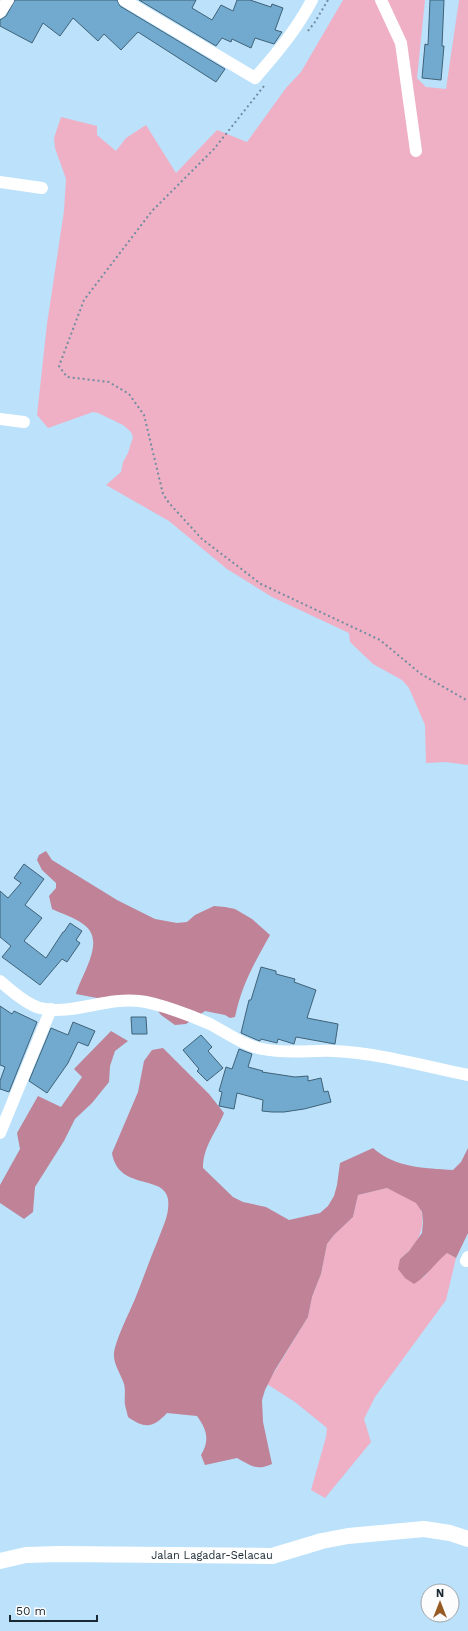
<svg xmlns="http://www.w3.org/2000/svg" width="468" height="1631" font-family="'Work Sans',sans-serif">
  <style>
    .green { fill: #efb0c5 }
    .forest { fill: #bf8296 }
    .building { fill: #71aace; stroke: #3f6278 }
    .lines { fill: none; stroke-linecap: round; stroke-linejoin: round }
    .path { stroke: #718d9f; stroke-width: 2; stroke-dasharray: 2 3; stroke-linecap: butt }
    .minor { stroke: #fff; stroke-width: 12 }
    .tertiary { stroke: #fff; stroke-width: 16 }
    .labels { text-anchor: middle; dominant-baseline: central; stroke-width: 3.5; stroke-linejoin: round; paint-order: stroke }
    .street-label { font-size: 11px; fill: #192832; stroke: #fcfcfc }
  </style>
  <rect width="100%" height="100%" fill="#bbe1fb"/>
  <g class="green">
    <path d="M343 0H425L417 78 426 87 446 89 459 0H468V765L446 762 426 763 425 725 409 688 402 680 373 664 350 642 349 633 272 597 227 569 169 521 106 485 121 472 123 462 128 453 133 437 131 432 123 425 98 413 93 412 48 428 37 415 47 324 64 211 66 179 55 148 54 138 61 117 97 126V135L116 151 126 138 146 125 176 173 217 130 247 142 286 88 301 72Z"/>
    <path d="M387 1188C396 1192 408 1196 415 1202 419 1205 422 1211 422 1216 424 1235 414 1247 400 1259L423 1278 437 1261 447 1253 456 1258 446 1300 375 1397 364 1419 371 1442 325 1498 311 1490 326 1437 327 1428 295 1402 267 1384 308 1317 312 1297 321 1274 327 1244 334 1235 353 1217 358 1195Z"/>
  </g>
  <g class="forest">
    <path d="M46 851 52 860 117 900 155 919 177 923 187 922 195 915 214 906 225 907 235 909 252 919 270 935C254 964 242 984 235 1017L230 1018 225 1015 205 1011 186 1024 175 1025 161 1015 151 1002 97 998 76 994C82 973 107 940 83 924 74 917 62 914 52 909L49 896 56 888V883L42 870 37 860 39 855Z"/>
    <path d="M111 1031 128 1041 115 1051 110 1066 109 1082 92 1103 75 1119 64 1141 35 1187 33 1212 24 1219 0 1203V1185L20 1149 17 1133 38 1096 61 1107 82 1077 74 1069Z"/>
    <path d="M163 1048 209 1094 224 1113C216 1133 203 1146 203 1168L233 1197 243 1202 266 1207 289 1220 320 1213 328 1206 334 1196 337 1185 340 1163 373 1148C395 1168 424 1168 453 1170L461 1162 468 1148V1233L456 1258 447 1253C435 1263 427 1276 414 1284L405 1278 398 1269 400 1259 409 1251 422 1233 423 1222 422 1212 416 1203 387 1188 358 1195 353 1217 334 1235 327 1244 321 1274 312 1297 308 1317 275 1370 265 1390 262 1400 263 1422 272 1464C256 1471 252 1466 237 1458L205 1465 201 1455C210 1440 207 1430 197 1416L167 1413C153 1428 145 1429 128 1417 127 1413 126 1409 125 1405 124 1399 126 1391 124 1384 121 1374 113 1364 114 1353 116 1339 129 1313 135 1299 143 1279 150 1259 158 1240 163 1226 170 1214 168 1199 164 1174 118 1191 112 1153L138 1092 144 1061 152 1050Z"/>
  </g>
  <g class="building">
    <path d="M15 0H117L120 6 225 69 216 82 138 32 121 50 104 34 98 41 73 18 60 36 43 23 32 43 0 26V20L6 16Z"/>
    <path d="M139 0H196L192 8 212 20 221 5 233 11 237 0H250L271 7 272 4 283 8 275 30 282 32 274 44 255 38 251 48 232 39 231 42 222 38 216 46Z"/>
    <path d="M430 0H444L442 46H444L441 80 422 78 425 44 428 45Z"/>
    <path d="M24 864 44 879 25 905 42 918 24 941 46 958 63 932H64L70 923 82 931 76 940 80 943 67 962 62 959 40 985 2 957 11 946 0 937V891L8 898 21 883 14 878Z"/>
    <path d="M261 967 276 971V974L295 979 294 982 316 990 307 1018 338 1024 335 1044 296 1037 294 1044 278 1039 277 1043 261 1039 260 1041 257 1040 241 1033 249 1000H251Z"/>
    <path d="M0 1006 12 1014 14 1011 37 1022 9 1092 0 1089V1081L5 1067 0 1065Z"/>
    <path d="M131 1017H146L147 1034H132Z"/>
    <path d="M73 1022 95 1031 88 1046 78 1042 68 1063 47 1093 29 1081 51 1028 68 1035Z"/>
    <path d="M201 1035 212 1047 208 1051 223 1068 207 1081 197 1071 199 1069 183 1050Z"/>
    <path d="M239 1049 252 1054 248 1067 263 1071 262 1072 295 1077 308 1076V1081L321 1078 324 1092 328 1091 331 1102 304 1109 284 1112H272L262 1111 263 1100 237 1093 234 1109 219 1106 222 1092 219 1091 226 1067 232 1069Z"/>
  </g>
  <g class="lines">
    <g class="path">
      <path d="M308 31 315 22 328 0"/>
      <path d="M264 86 214 149 152 211 84 300 59 366 67 377 109 382 129 394 144 415 163 494 169 503 202 539 261 584 380 640 421 674 468 701"/>
    </g>
    <g class="minor">
      <path d="M124 0 255 78C277 53 297 29 312 0"/>
      <path d="M381 0 401 43 416 151"/>
      <path d="M0 12 8 0"/>
      <path d="M0 182 42 188"/>
      <path d="M0 419 24 422"/>
      <path d="M0 981C9 989 28 1005 40 1008 70 1016 107 997 139 1001 158 1003 192 1016 210 1024 227 1033 243 1045 262 1049 286 1054 311 1050 334 1051 379 1053 424 1066 468 1075"/>
      <path d="M0 1133 51 1009"/>
      <path d="M466 1261 468 1257"/>
    </g>
    <path class="tertiary" d="M0 1561 26 1555 59 1554 272 1556 322 1541 348 1536 424 1529 450 1533 468 1539"/>
  </g>
  <g class="labels">
    <g class="street-label">
      <text x="212" y="1555">Jalan Lagadar-Selacau</text>
    </g>
  </g>
  <g transform="translate(440 1603)"><circle r="19" fill="#fcfcfc" stroke="#a1a7ab"/>
  <path d="M0-3L7 15L0 10L-7 15Z" fill="#985821"/>
  <text y="-6" font-size="11" font-weight="bold" text-anchor="middle" fill="#192832">N</text>
  </g>
  <path d="M10 1615v6h87v-6" fill="none" stroke="#192832" stroke-width="2"/>
  <text x="16" y="1615" font-size="12" fill="#192832" stroke="#fcfcfc" stroke-width="3" paint-order="stroke">50 m</text>
</svg>
